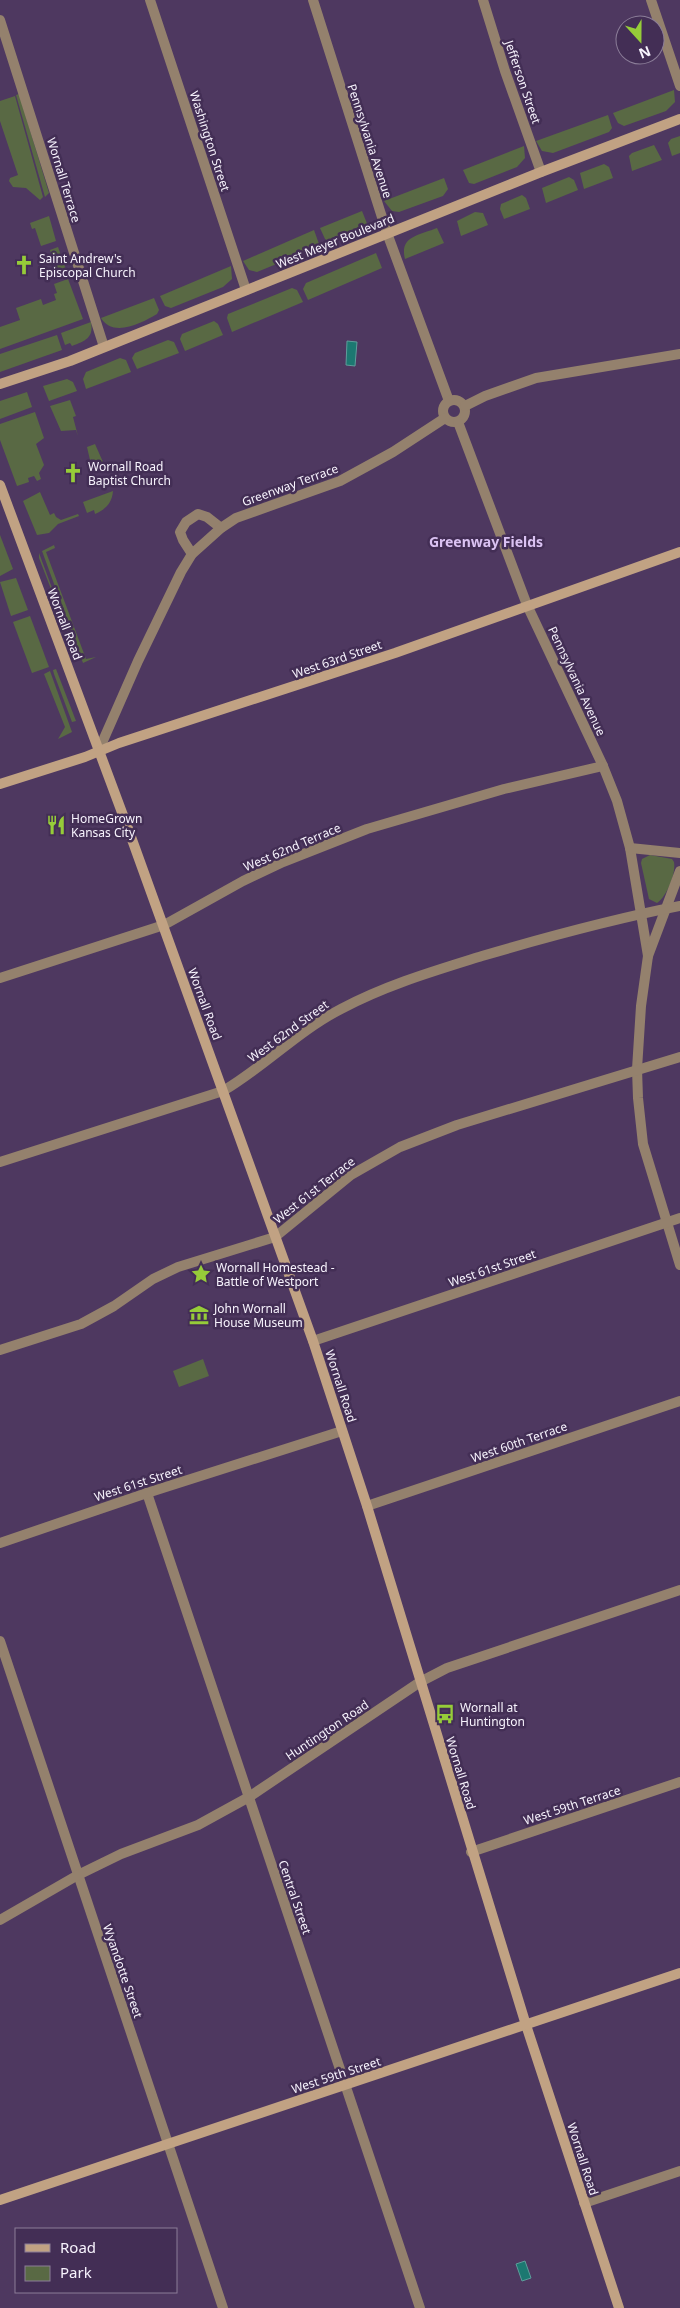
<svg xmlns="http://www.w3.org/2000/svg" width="680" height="2308" font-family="'Noto Sans',sans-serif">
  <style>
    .green { fill: #596944 }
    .water { fill: #1c7871; stroke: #5e9d9b }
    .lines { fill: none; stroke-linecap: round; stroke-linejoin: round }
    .street { stroke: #94816d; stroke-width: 10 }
    .secondary { stroke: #c1a283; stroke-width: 10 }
    .labels { text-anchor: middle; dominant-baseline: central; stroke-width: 5; stroke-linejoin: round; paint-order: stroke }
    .street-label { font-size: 12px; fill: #f7f3fd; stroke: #432e55 }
    .poi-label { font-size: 12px; fill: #f7f3fd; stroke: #432e55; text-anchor: start }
    .neighbourhood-label { font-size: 14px; font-weight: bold; fill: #dac2f2; stroke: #432e55 }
  </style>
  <rect width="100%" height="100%" fill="#4e3860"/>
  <g class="green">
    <path d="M674 90 675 102 666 111 624 126 618 123 613 113Z"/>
    <path d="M19 94 49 193 45 197 16 95Z"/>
    <path d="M15 96 43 197 40 200 26 188 13 187 9 181 10 178 18 175 0 121V101Z"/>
    <path d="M608 115 612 128 609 132 553 153 542 151 536 141Z"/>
    <path d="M680 136V153L672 156 668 143 671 139Z"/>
    <path d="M654 145 662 160 632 171 629 156 632 153Z"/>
    <path d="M524 146 525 158 517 167 474 184 469 183 463 170Z"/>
    <path d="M604 164 609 167 613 178 584 189 580 173Z"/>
    <path d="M569 177 574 180 578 190 546 203 542 188Z"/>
    <path d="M444 178 448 189 443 196 399 212 392 211 384 201Z"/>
    <path d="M522 195 526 198 530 209 504 219 500 209 501 204Z"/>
    <path d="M362 211 368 226 331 242 325 239 320 228Z"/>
    <path d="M475 212 483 213 488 225 461 236 457 221Z"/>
    <path d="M49 216 56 241 41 246 35 228 32 229 30 223Z"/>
    <path d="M437 228 444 243 405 259C399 236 420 235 437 228Z"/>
    <path d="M314 230 319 244 313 249 257 272 249 270 243 261Z"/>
    <path d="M58 247 67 272 58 275 50 250Z"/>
    <path d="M376 253 382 268 308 300 303 289 306 283Z"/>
    <path d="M231 266 232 279 223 287 171 308 165 306 160 296Z"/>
    <path d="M68 279 83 319 0 349V327L20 320 16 308 41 299 43 305 56 300 54 294 57 293 54 284Z"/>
    <path d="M292 288 297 290 303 302 232 332 227 318 228 314Z"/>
    <path d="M154 298 159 310 157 314C142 323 113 338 101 318Z"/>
    <path d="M214 321 218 324 223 335 185 351 180 339 182 334Z"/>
    <path d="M91 322C94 338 85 341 72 346L70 343 65 345 61 333Z"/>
    <path d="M57 335 62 350 0 372V354Z"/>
    <path d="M168 340 174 342 179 353 137 369 132 358 135 353Z"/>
    <path d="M120 358 126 360 131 372 86 389 83 379 86 372Z"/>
    <path d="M67 379 73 382 77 391 49 401 43 386Z"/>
    <path d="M27 392 32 407 0 419V401Z"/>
    <path d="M70 400 76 416 73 417 78 436 76 430 61 431 50 406Z"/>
    <path d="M35 412 44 438 36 444 44 465 39 473 41 479 37 481 34 476 28 478 29 482 17 486 0 440V424Z"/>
    <path d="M95 444 103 462 95 465 92 459 90 460 87 447Z"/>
    <path d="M113 491C112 503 106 509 95 514L94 510 87 513 83 502Z"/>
    <path d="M40 492 50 515 54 513 56 517 61 520 78 514 79 516 58 524 49 533 37 535 23 501Z"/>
    <path d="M0 535 13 569 0 576Z"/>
    <path d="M54 545 55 548 46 552 86 659 96 657 83 663 42 551Z"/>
    <path d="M39 553 79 661 39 558Z"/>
    <path d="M16 578 28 610 11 616 0 582Z"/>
    <path d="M30 616 49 667 32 673 13 622Z"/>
    <path d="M56 669 76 721 72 722 54 674 53 670Z"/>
    <path d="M50 671 72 732 58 739 65 727 44 674Z"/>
    <path d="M650 855 672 859 674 862C676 874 667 896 657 903L649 899 641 863 642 859Z"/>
    <path d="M203 1359 209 1376 179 1387 173 1371Z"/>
  </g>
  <g class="water">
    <path d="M347 341 357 342 355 366 346 365Z"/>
    <path d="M525 2261 531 2278 522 2281 516 2264Z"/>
  </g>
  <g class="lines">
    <g class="street">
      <path d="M150 0 246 290"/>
      <path d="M313 0 387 233 449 401"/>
      <path d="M483 0 505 71 541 172"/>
      <path d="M651 0 680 86"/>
      <path d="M0 20 104 347"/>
      <circle cx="454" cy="411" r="11"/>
      <path d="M465 406 485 396 536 378 680 354"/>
      <path d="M458 422 527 605 603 766 617 801 630 848 648 956"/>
      <path d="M192 554 183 540 180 532 186 522 198 514 207 517 221 528"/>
      <path d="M98 752 138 661 181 572 192 554 221 528 236 518 340 481 393 452 445 418"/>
      <path d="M630 848 680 853"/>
      <path d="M680 871 648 956 641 1006 637 1069 638 1098 643 1144 680 1265"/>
      <path d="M0 978 164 925 243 881 283 862 367 829 504 789 603 766"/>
      <path d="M0 1162 223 1091C264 1067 298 1031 341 1009 386 985 434 971 482 956 547 937 613 919 680 906"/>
      <path d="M313 1341 680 1218"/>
      <path d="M0 1350 81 1324 114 1306 153 1279 178 1267 275 1237 351 1175 400 1147 457 1125 680 1057"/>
      <path d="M147 1493 420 2308"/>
      <path d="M367 1506 680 1401"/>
      <path d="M0 1543 147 1493 342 1431"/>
      <path d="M0 1641 223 2308"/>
      <path d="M471 1852 680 1782"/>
      <path d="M0 1920 78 1875 121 1854 198 1825 249 1797 420 1682 447 1668 680 1590"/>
      <path d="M584 2203 680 2171"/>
    </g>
    <g class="secondary">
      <path d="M0 384 70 361 541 172 680 119"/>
      <path d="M0 485 130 834 313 1341 367 1506 526 2025 619 2308"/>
      <path d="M0 784 85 757 119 743 395 653 680 552"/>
      <path d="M0 2200 680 1973"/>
    </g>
  </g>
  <defs>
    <symbol id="church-bare" viewBox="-9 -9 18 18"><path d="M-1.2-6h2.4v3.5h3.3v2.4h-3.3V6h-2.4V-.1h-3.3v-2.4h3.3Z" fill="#96cc39" stroke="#432e55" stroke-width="2.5" paint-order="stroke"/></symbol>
    <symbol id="restaurant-bare" viewBox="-9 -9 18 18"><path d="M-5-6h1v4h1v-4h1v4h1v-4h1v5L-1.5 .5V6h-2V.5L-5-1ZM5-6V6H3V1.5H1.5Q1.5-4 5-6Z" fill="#96cc39" stroke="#432e55" stroke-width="2.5" paint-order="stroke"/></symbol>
    <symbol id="sight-bare" viewBox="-9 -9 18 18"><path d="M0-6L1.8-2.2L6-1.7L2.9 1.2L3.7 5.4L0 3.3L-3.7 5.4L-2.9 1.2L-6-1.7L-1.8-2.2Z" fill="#96cc39" stroke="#432e55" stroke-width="2.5" paint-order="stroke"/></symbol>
    <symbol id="museum-bare" viewBox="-9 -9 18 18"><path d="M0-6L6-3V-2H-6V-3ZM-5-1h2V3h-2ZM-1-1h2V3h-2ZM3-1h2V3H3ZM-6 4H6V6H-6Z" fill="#96cc39" stroke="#432e55" stroke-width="2.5" paint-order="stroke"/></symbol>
    <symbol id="bus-bare" viewBox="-9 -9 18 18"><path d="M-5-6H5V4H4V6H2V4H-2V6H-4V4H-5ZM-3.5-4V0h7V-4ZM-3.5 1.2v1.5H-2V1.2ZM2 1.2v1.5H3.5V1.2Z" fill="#96cc39" stroke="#432e55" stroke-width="2.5" paint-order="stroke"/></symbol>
  </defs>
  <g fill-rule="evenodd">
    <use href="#church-bare" x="10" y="251" width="28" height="28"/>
    <use href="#church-bare" x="59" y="459" width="28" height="28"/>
    <use href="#restaurant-bare" x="42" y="811" width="28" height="28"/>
    <use href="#sight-bare" x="187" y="1260" width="28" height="28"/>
    <use href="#museum-bare" x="185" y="1301" width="28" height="28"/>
    <use href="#bus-bare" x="431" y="1700" width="28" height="28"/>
  </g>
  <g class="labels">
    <g class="street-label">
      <text transform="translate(523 82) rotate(71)">Jefferson Street</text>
      <text transform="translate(210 141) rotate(72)">Washington Street</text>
      <text transform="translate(370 141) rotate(72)">Pennsylvania Avenue</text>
      <text transform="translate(64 180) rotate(73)">Wornall Terrace</text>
      <text transform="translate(335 241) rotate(-22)">West Meyer Boulevard</text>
      <text transform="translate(290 485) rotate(-20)">Greenway Terrace</text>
      <text transform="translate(65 624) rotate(69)">Wornall Road</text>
      <text transform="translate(337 659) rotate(-19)">West 63rd Street</text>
      <text transform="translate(577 681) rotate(65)">Pennsylvania Avenue</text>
      <text transform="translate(292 847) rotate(-23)">West 62nd Terrace</text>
      <text transform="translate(205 1004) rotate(70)">Wornall Road</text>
      <text transform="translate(288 1031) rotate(-36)">West 62nd Street</text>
      <text transform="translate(314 1190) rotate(-38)">West 61st Terrace</text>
      <text transform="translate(492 1268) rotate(-19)">West 61st Street</text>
      <text transform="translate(341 1386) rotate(72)">Wornall Road</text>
      <text transform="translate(519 1442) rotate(-19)">West 60th Terrace</text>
      <text transform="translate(138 1483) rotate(-18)">West 61st Street</text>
      <text transform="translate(327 1730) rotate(-34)">Huntington Road</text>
      <text transform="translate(461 1773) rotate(73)">Wornall Road</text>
      <text transform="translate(572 1805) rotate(-18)">West 59th Terrace</text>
      <text transform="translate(295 1897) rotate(71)">Central Street</text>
      <text transform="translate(123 1971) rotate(71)">Wyandotte Street</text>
      <text transform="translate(336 2075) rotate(-18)">West 59th Street</text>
      <text transform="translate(583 2159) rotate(72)">Wornall Road</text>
    </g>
    <g class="poi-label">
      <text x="39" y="258">Saint Andrew's<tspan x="39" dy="14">Episcopal Church</tspan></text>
      <text x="88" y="466">Wornall Road<tspan x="88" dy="14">Baptist Church</tspan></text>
      <text x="71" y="818">HomeGrown<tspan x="71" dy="14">Kansas City</tspan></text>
      <text x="216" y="1267">Wornall Homestead -<tspan x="216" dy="14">Battle of Westport</tspan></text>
      <text x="214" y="1308">John Wornall<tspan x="214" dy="14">House Museum</tspan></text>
      <text x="460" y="1707">Wornall at<tspan x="460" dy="14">Huntington</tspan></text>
    </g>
    <g class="neighbourhood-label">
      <text x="486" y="541">Greenway Fields</text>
    </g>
  </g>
  <rect x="15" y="2228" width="162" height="65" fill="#432e55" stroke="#8b7d98"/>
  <rect x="25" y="2244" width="25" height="8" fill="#c1a283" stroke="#8b7d98"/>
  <text x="60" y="2253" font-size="15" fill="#f7f3fd">Road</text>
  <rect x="25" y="2266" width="25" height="15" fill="#596944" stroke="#8b7d98"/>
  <text x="60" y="2278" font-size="15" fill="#f7f3fd">Park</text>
  <g transform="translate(640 40) rotate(159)"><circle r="24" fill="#432e55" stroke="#8b7d98"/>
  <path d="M0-4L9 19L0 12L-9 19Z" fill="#96cc39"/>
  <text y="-8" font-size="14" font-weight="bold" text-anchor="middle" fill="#f7f3fd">N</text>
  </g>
</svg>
